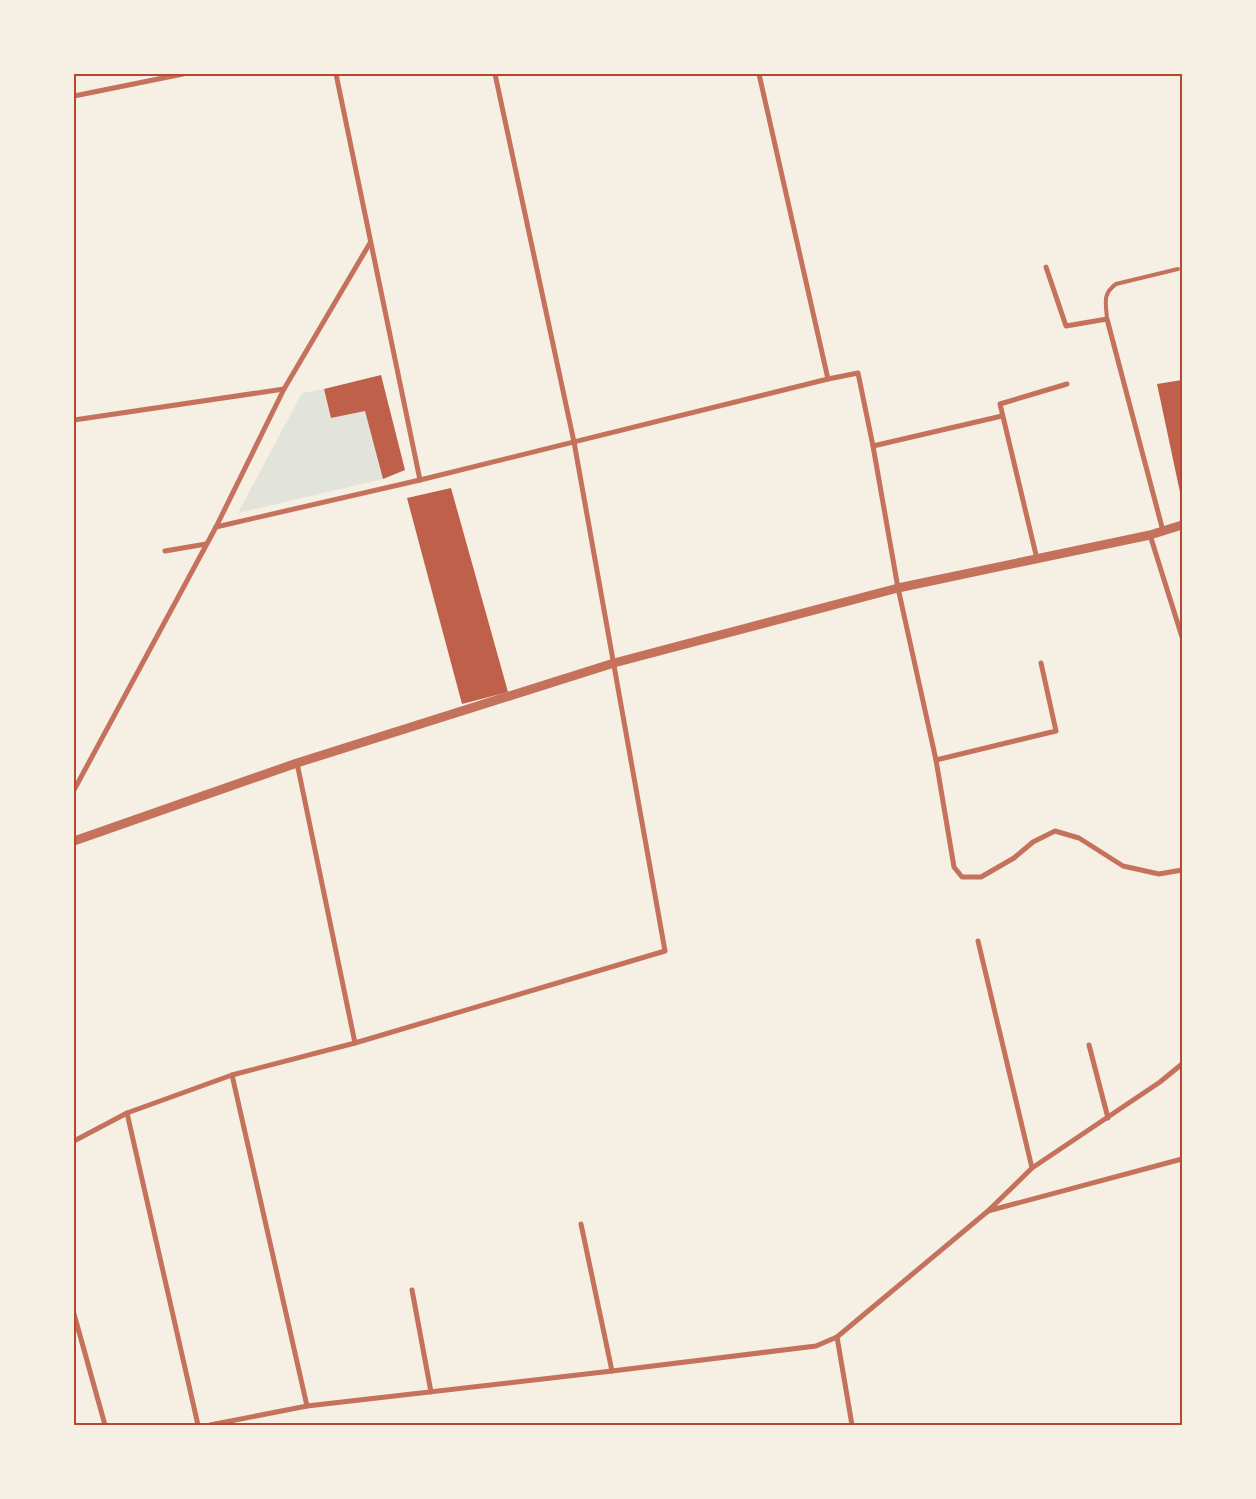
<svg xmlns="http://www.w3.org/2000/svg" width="1256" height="1499" font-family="Inter,sans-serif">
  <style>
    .green { fill: #e2e4dc }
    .building { fill: #bf614a }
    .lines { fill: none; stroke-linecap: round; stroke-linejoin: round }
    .service { stroke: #c5725c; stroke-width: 4 }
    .minor { stroke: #c5725c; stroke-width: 5 }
    .tertiary { stroke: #c5725c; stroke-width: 9 }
    .neatline { fill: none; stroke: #b5482f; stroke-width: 2 }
  </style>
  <rect width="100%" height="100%" fill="#f6efe4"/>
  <path class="green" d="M324 389 331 418 365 411 383 479 238 513 302 393Z"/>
  <g class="building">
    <path d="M381 375 405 470 383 479 365 411 331 418 324 389Z"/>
    <path d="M1182 380V497H1181L1157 384Z"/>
    <path d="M451 488 508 692 462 704 407 498Z"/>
  </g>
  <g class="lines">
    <path class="service" d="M1107 319C1106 303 1102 294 1116 284L1178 269"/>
    <g class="minor">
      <path d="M336 74 420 480"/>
      <path d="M759 74 828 379"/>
      <path d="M74 96 183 74"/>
      <path d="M1046 267 1066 326 1107 319 1163 531"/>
      <path d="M74 420 284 389"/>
      <path d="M873 446 1002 416"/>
      <path d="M216 527 420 480 828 379 858 373 873 446 898 588 936 760 954 867 962 877H981L1014 858 1033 842 1055 831 1079 838 1123 866 1159 874 1182 870"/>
      <path d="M1150 535 1182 637"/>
      <path d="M165 551 206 544"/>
      <path d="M1037 559 1000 404 1067 384"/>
      <path d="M936 760 1056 731 1041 663"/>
      <path d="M297 763 355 1043"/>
      <path d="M74 790 216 527 284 389 370 243"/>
      <path d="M978 941 1032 1168"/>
      <path d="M1089 1045 1108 1118"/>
      <path d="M232 1075 307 1406"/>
      <path d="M127 1113 198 1425"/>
      <path d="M74 1141 127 1113 232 1075 355 1043 665 951 574 442 495 74"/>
      <path d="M988 1211 1182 1159"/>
      <path d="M581 1224 612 1371"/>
      <path d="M412 1290 431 1392"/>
      <path d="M74 1314 105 1425"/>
      <path d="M837 1337 852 1425"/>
      <path d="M210 1425 307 1406 612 1371 816 1346 837 1337 988 1211 1032 1168 1160 1082 1182 1064"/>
    </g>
    <path class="tertiary" d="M74 841 297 763 614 663 898 588 1150 535 1182 525"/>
  </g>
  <rect width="1256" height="1499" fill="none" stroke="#f6efe4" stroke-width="150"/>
  <rect x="75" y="75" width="1106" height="1349" class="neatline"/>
</svg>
